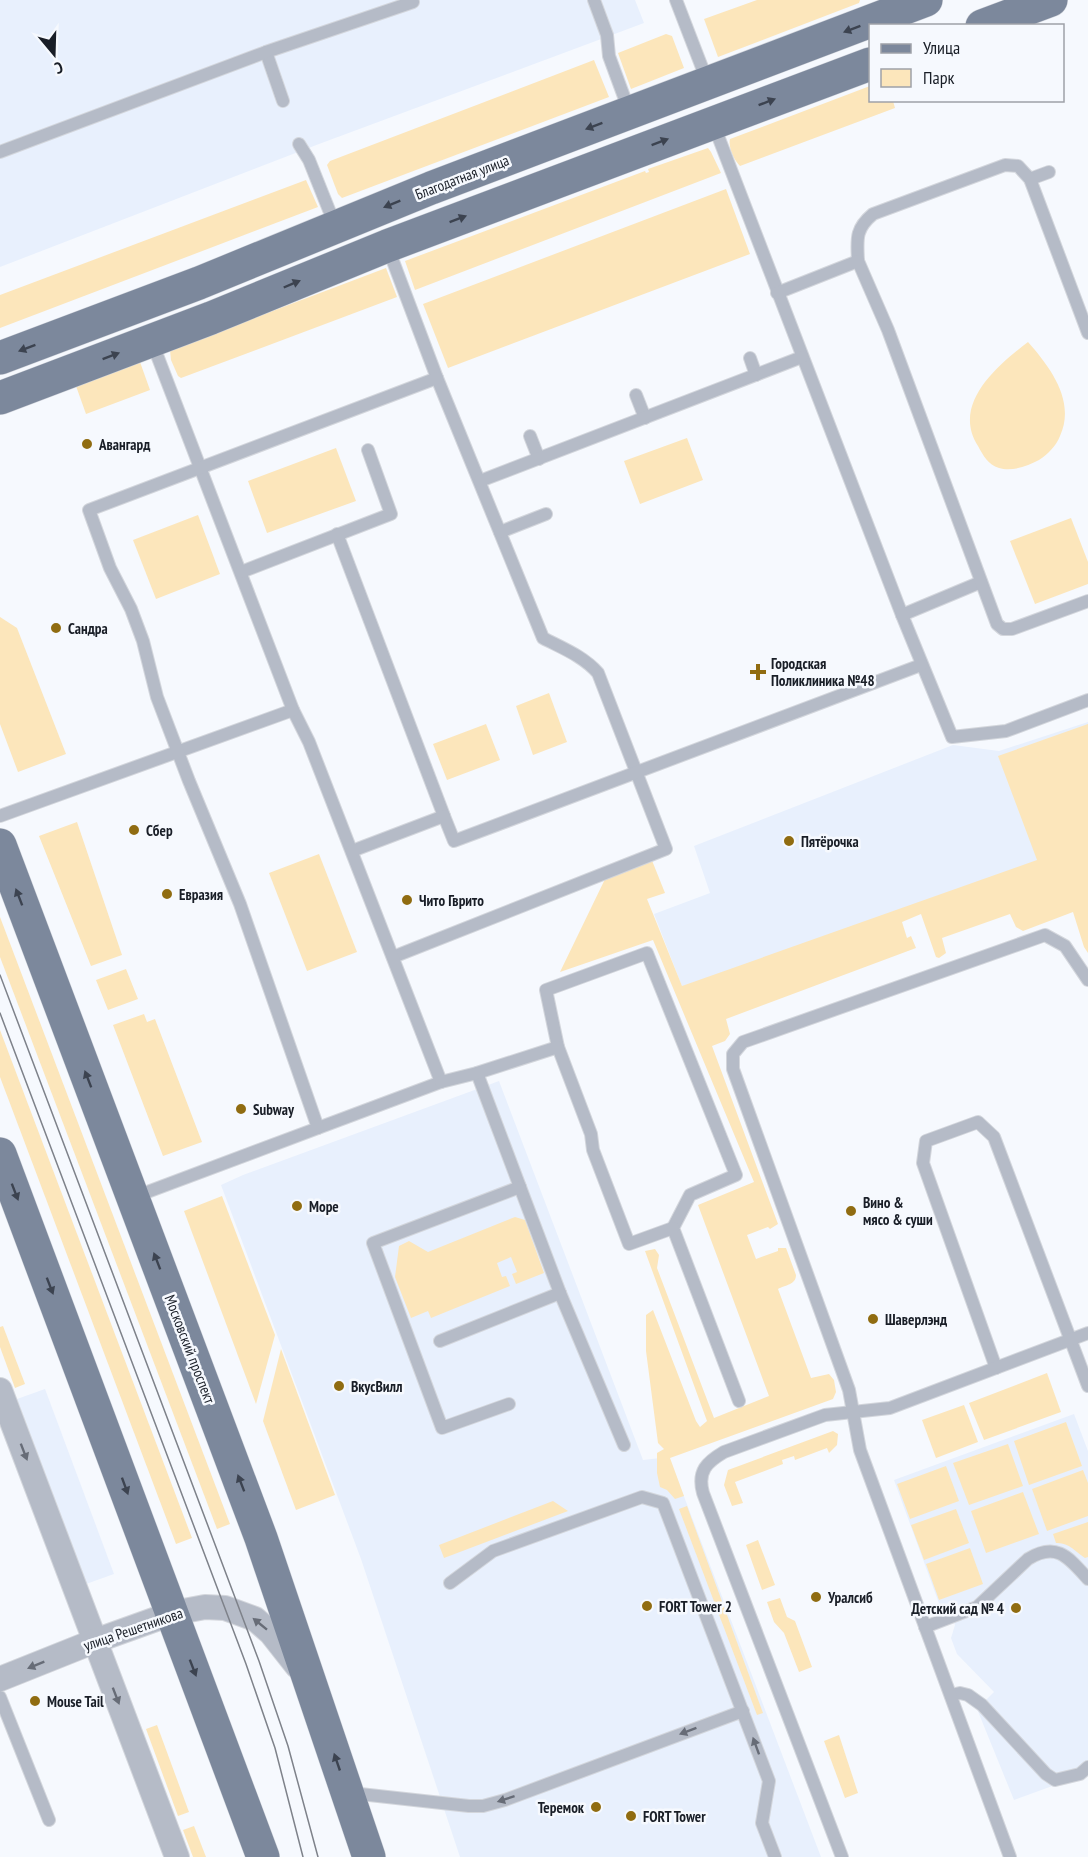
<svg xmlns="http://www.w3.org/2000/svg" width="1088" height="1857" font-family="'PT Sans Narrow',sans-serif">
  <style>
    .built { fill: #e8f0fd }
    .green { fill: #fce6bb }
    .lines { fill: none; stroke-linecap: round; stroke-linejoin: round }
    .lane-casing { stroke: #d3d6dc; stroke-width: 14 }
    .street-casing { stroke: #d3d6dc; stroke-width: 26 }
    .primary-casing { stroke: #d3d6dc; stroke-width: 34 }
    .lane { stroke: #b5bbc7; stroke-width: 12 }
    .street { stroke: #b5bbc7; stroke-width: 24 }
    .primary { stroke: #7c889c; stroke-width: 33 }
    .tram { stroke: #7e828a; stroke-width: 1.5 }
    .oneway { fill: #3c4350 }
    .oneway2 { fill: #676c77 }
    .poi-dot { fill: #906c11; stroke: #f6f9fe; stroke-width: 2 }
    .labels { text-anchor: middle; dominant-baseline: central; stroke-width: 5; stroke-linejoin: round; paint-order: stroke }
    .street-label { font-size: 15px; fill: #191e27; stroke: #f6f9fe }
    .poi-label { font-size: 15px; font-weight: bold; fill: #191e27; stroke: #f6f9fe; text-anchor: start }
  </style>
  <rect width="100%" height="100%" fill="#f6f9fe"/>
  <g class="built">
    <path d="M0 0H635L644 23 319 144 0 267Z"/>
    <path d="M1088 722V918L1044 861 683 989 654 914 710 893 694 846 953 745 999 751Z"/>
    <path d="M499 1081 643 1460 669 1457 821 1857H460L361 1559 221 1185 243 1175Z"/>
    <path d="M45 1389 114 1574 86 1584 17 1399Z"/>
    <path d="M1074 1414 1088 1451V1773L1014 1800 977 1709 994 1692 957 1654 951 1638 955 1625 949 1609 940 1606 894 1480Z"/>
  </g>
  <g class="green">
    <path d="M757 0H860L859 3 718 57 704 19Z"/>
    <path d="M666 34 672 36 684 68 631 89 618 53Z"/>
    <path d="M594 60 609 97 342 198 338 194 327 165 330 161Z"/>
    <path d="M870 86V100L893 101 895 108 740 166C734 160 728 147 730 139Z"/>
    <path d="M708 148 711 152 721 173 415 290 405 261 645 171 646 173 649 172 648 169Z"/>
    <path d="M306 180 318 207 0 328V295Z"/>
    <path d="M726 189 750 254 448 368 423 304Z"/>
    <path d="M386 268 397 297 181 378 178 376 171 360 170 350Z"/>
    <path d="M1028 342C1050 367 1076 401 1060 436 1056 446 1048 454 1039 460 1028 466 1012 472 999 468 988 465 983 455 978 446 951 404 998 365 1028 342Z"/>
    <path d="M140 362 150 390 86 414 76 386Z"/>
    <path d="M687 438 703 480 640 504 624 461Z"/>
    <path d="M336 448 356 501 267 533 248 481Z"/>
    <path d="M198 515 220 574 156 599 133 540Z"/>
    <path d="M1071 518 1088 562V584L1035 604 1010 541Z"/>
    <path d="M0 617 17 628 66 754 18 772 0 724Z"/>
    <path d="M549 693 567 742 533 755 516 706Z"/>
    <path d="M486 724 500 760 447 780 433 744Z"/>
    <path d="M1088 724V953L1084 947 1073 912 1023 931 1016 927 1010 914 942 938 946 953 939 958 936 957 921 914 902 922 907 938 911 936 916 948 726 1019 730 1034 725 1041 712 1046 778 1224 770 1229 768 1227 747 1235 756 1259 778 1251V1248H786L796 1275C796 1285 785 1285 778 1289L811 1378 829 1374 834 1380 836 1392 833 1399 670 1458 684 1496 675 1499 667 1490 660 1487 657 1473V1453L664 1449 658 1443 646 1351V1315L653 1310 696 1421 700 1427 707 1421 645 1251 655 1249 659 1255 657 1268 714 1418 769 1396 698 1205 754 1182 653 940 560 972 607 875 651 858 665 893 647 899 682 986 1037 860 998 756Z"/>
    <path d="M77 822 122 955 91 966 39 836Z"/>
    <path d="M319 854 357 952 307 971 269 873Z"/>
    <path d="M0 917 230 1524 217 1529 0 957Z"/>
    <path d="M126 969 138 999 108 1010 96 980Z"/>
    <path d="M144 1014 147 1022 155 1019 202 1142 163 1156 113 1025Z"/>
    <path d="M0 1030 192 1538 176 1544 0 1077Z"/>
    <path d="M222 1196 275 1335 256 1404 184 1211Z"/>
    <path d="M515 1217 525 1220 544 1273 516 1284 512 1274 517 1272 511 1257 497 1263 502 1277 506 1276 510 1286 431 1318 428 1311 411 1318 395 1277 399 1246 409 1241 428 1252Z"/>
    <path d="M3 1326 25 1384 15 1388 0 1347V1327Z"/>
    <path d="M281 1349 335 1495 296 1510 263 1421Z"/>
    <path d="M1047 1373 1061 1412 984 1440 969 1403Z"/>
    <path d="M964 1405 978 1442 936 1458 922 1420Z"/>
    <path d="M1066 1422 1082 1466 1029 1485 1014 1441Z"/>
    <path d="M833 1431 838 1434 837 1445 829 1453 827 1448 795 1460 794 1456 782 1460 783 1464 735 1482 743 1503 732 1506 724 1485 728 1470Z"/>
    <path d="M1008 1444 1023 1486 969 1505 953 1463Z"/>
    <path d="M946 1466 959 1501 910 1519 897 1484Z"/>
    <path d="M1083 1470 1088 1483V1516L1047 1531 1032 1489Z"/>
    <path d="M1023 1492 1039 1534 986 1553 971 1511Z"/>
    <path d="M553 1501 568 1511 444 1558 439 1545Z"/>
    <path d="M687 1506 763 1713 757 1715 679 1509Z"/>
    <path d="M956 1509 969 1543 924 1560 911 1525Z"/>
    <path d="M1088 1522V1557L1085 1558C1075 1551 1068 1542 1056 1543L1053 1534Z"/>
    <path d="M758 1540 775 1585 762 1590 746 1545Z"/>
    <path d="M970 1548 983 1584 939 1600 926 1564Z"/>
    <path d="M780 1598 787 1617 795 1621 812 1667 799 1672 784 1633 774 1622 767 1602Z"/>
    <path d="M157 1725 189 1812 178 1816 146 1729Z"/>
    <path d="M839 1735 858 1793 845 1798 824 1741Z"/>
    <path d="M194 1826 206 1857H193L183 1830Z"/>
  </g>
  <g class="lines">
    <defs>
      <g id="lane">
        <path d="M594 0 607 35 609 56 630 113"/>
        <path d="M676 0 708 83"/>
        <path d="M283 101 266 52 413 2"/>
        <path d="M713 123 902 615 981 582"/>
        <path d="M299 144 309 160 335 225"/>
        <path d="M0 152 266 52"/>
        <path d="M1030 179 1049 172"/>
        <path d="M388 248 437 378 543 638C562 648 583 656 598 673L666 849 393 957"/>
        <path d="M858 261C857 239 855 229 873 214L1005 165 1018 166 1030 179 1088 333"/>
        <path d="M777 293 858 261 888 330 997 624 1003 629H1012L1088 601"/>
        <path d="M152 342 293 710 309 742 441 1082 318 1128"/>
        <path d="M750 358 756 375"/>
        <path d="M636 395 645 418"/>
        <path d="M530 436 539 459"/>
        <path d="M480 481 802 357"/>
        <path d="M500 532 546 514"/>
        <path d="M337 534 444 816"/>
        <path d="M241 572 391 514 368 450"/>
        <path d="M902 615 952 737 1006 731 1088 700"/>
        <path d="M0 816 293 710"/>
        <path d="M352 851 444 816 454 841 921 665"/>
        <path d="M558 1047 546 990 647 953 736 1175 690 1195 673 1228 739 1401"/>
        <path d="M477 1073 560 1293 624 1445"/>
        <path d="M441 1082 477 1073 558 1047 591 1134 593 1150 629 1244 673 1228"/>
        <path d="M134 1197 318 1128 240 904 189 781 157 697 143 641 131 609 110 568 89 510 437 378"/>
        <path d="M440 1341 560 1293"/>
        <path d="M996 1368 923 1163 926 1141 978 1122 994 1137 1088 1386"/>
        <path d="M509 1404 442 1428 373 1243 520 1187"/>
        <path d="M450 1583 493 1551 642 1497 663 1503 769 1781 762 1823 775 1857"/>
        <path d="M925 1627 977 1607 1028 1559C1057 1541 1069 1558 1088 1579"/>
        <path d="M951 1695 960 1693 968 1695 982 1705 1046 1774 1055 1780 1080 1774 1088 1767"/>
        <path d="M0 1697 49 1820"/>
        <path d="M351 1793 469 1806H483L505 1800 743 1711"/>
        <path d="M842 1857 703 1493C697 1471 707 1462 724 1452L825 1415 890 1408 1088 1333"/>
        <path d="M1010 1857 860 1450 849 1390 733 1069V1054L743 1042 1045 935 1065 946 1088 980"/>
      </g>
      <g id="street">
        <path d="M0 1390 177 1857"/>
        <path d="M0 1679 95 1641 173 1613 205 1607 225 1608 255 1619 271 1633 297 1666"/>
      </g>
      <g id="primary">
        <path d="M982 26 1051 0"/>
        <path d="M0 358 199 283 431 188 926 0"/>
        <path d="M0 398 211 318 387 246 870 64"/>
        <path d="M0 845 261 1538 369 1857"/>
        <path d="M0 1154 263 1857"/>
      </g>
    </defs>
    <use href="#lane" class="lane-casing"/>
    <use href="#street" class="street-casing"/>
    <use href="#primary" class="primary-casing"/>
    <use href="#lane" class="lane"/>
    <use href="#street" class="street"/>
    <use href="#primary" class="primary"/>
    <g class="tram">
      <path d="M0 975 259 1661 288 1746 318 1857"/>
      <path d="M0 1013 246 1664 275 1748 303 1857"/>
    </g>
  </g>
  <defs><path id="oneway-solid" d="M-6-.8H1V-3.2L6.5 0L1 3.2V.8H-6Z" transform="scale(1.5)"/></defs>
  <g class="oneway">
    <use href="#oneway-solid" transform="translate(852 29) rotate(159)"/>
    <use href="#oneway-solid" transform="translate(767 102) rotate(-21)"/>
    <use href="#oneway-solid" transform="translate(594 126) rotate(159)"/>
    <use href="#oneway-solid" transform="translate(660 142) rotate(-21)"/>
    <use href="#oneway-solid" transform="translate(392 204) rotate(158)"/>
    <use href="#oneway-solid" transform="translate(458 219) rotate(-21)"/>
    <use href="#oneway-solid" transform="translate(292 284) rotate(-23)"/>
    <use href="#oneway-solid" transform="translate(27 348) rotate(159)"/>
    <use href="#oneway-solid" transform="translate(111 356) rotate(-21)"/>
    <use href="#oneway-solid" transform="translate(19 897) rotate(-111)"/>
    <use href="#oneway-solid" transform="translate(88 1079) rotate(-111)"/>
    <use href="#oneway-solid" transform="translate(15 1192) rotate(69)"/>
    <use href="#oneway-solid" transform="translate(157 1261) rotate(-111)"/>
    <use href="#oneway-solid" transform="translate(50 1286) rotate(69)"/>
    <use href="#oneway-solid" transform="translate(241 1483) rotate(-111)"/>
    <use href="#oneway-solid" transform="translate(125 1486) rotate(70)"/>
    <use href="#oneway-solid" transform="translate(193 1668) rotate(69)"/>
    <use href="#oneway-solid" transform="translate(337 1762) rotate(-109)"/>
  </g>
  <g class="oneway2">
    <use href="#oneway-solid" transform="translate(24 1452) rotate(69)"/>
    <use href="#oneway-solid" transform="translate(260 1624) rotate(-141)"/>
    <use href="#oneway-solid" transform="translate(36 1665) rotate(158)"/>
    <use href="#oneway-solid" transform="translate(116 1696) rotate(69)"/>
    <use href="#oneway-solid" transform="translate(688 1731) rotate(159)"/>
    <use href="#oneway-solid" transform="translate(756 1746) rotate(-110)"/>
    <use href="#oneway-solid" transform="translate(506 1799) rotate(162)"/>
  </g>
  <g class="poi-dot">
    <circle cx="87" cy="444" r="6"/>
    <circle cx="56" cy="628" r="6"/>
    <path d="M755 663h6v6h6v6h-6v6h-6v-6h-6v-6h6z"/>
    <circle cx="134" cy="830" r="6"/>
    <circle cx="789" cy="841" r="6"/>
    <circle cx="167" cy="894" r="6"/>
    <circle cx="407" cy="900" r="6"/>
    <circle cx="241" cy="1109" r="6"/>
    <circle cx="297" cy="1206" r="6"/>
    <circle cx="851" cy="1211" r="6"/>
    <circle cx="873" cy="1319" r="6"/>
    <circle cx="339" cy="1386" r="6"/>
    <circle cx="816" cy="1597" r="6"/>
    <circle cx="647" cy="1606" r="6"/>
    <circle cx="1016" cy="1608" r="6"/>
    <circle cx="35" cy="1701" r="6"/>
    <circle cx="596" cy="1807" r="6"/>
    <circle cx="631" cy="1816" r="6"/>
  </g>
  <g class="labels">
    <g class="street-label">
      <text transform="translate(462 177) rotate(-21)">Благодатная улица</text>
      <text transform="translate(190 1349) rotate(69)">Московский проспект</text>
      <text transform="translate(133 1629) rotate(-19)">улица Решетникова</text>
    </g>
    <g class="poi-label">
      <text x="99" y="444">Авангард</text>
      <text x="68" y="628">Сандра</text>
      <text x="771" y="663">Городская<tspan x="771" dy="17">Поликлиника №48</tspan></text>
      <text x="146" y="830">Сбер</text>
      <text x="801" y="841">Пятёрочка</text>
      <text x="179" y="894">Евразия</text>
      <text x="419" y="900">Чито Гврито</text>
      <text x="253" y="1109">Subway</text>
      <text x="863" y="1202">Вино &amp;<tspan x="863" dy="17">мясо &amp; суши</tspan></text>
      <text x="309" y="1206">Море</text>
      <text x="885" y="1319">Шаверлэнд</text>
      <text x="351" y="1386">ВкусВилл</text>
      <text x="828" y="1597">Уралсиб</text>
      <text x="659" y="1606">FORT Tower 2</text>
      <text x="1004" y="1608" text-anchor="end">Детский сад № 4</text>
      <text x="47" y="1701">Mouse Tail</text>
      <text x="584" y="1807" text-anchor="end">Теремок</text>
      <text x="643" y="1816">FORT Tower</text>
    </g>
  </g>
  <rect x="869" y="24" width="195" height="78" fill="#f6f9fe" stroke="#9ea1a8" stroke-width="1.5"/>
  <rect x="881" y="44" width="30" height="9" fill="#7c889c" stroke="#9ea1a8" stroke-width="1.5"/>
  <text x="923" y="54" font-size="18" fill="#191e27">Улица</text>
  <rect x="881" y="69" width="30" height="18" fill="#fce6bb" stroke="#9ea1a8" stroke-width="1.5"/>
  <text x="923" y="84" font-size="18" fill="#191e27">Парк</text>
  <g transform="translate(54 54) rotate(161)" stroke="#f6f9fe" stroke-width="4.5" paint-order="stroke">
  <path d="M0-4.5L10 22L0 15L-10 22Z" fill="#191e27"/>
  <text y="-9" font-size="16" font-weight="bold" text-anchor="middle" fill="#191e27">С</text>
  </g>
</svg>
